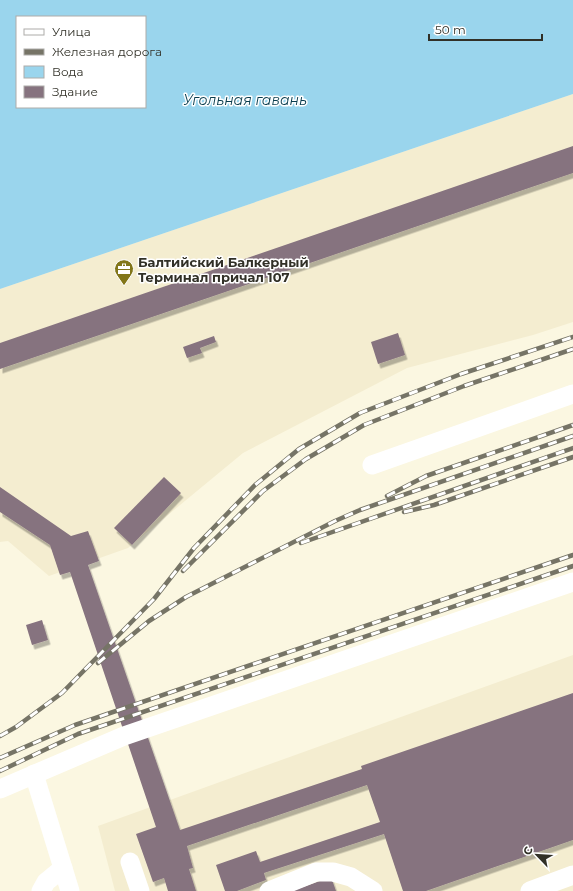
<svg xmlns="http://www.w3.org/2000/svg" width="573" height="891" font-family="Montserrat,sans-serif">
  <style>
    .built { fill: #f4edd0 }
    .water { fill: #9ad5ed; fill-rule: evenodd }
    .building { fill: #86737f; filter: url(#shadow) }
    .lines { fill: none; stroke-linecap: round; stroke-linejoin: round }
    .minor { stroke: #fff; stroke-width: 19 }
    .rail-casing { stroke: #767466; stroke-width: 4.5 }
    .rail { stroke: #fff; stroke-width: 3; stroke-dasharray: 9; stroke-linecap: butt }
    .labels { text-anchor: middle; dominant-baseline: central; stroke-width: 3; stroke-linejoin: round; paint-order: stroke }
    .poi-label { font-size: 13px; font-weight: bold; fill: #313027; stroke: #fff; text-anchor: start }
    .water-label { font-size: 14px; font-style: italic; fill: #093d4e; stroke: #fff }
  </style>
  <defs>
    <filter id="shadow"><feDropShadow dx="2.5" dy="4.5" stdDeviation="0" flood-color="#0004"/></filter>
  </defs>
  <rect width="100%" height="100%" fill="#fbf7e1"/>
  <g class="built">
    <path d="M573 94V322L533 335 407 368 243 453 128 548 49 576 8 541 0 542V289Z"/>
    <path d="M573 655V891H115L98 826Z"/>
  </g>
  <path class="water" d="M0 0H573V94L0 289ZM17 17H145V107H17Z"/>
  <g class="building">
    <path d="M573 146V173L0 369V343Z"/>
    <path d="M398 333 405 355 378 364 371 342Z"/>
    <path d="M214 336 216 342 200 348 202 353 187 358 183 347Z"/>
    <path d="M164 477 181 493 132 545 114 528Z"/>
    <path d="M0 487 71 536 88 531 99 561 88 565 180 830 362 769 361 766 573 693V840L426 891H403L384 834 264 873 266 880 237 891H225L216 865 256 851 260 862 380 822 367 785 187 846 193 868 189 869 196 891H168L164 878 153 882 136 834 156 827 70 572 60 575 50 545 0 512Z"/>
    <path d="M42 620 48 640 32 645 26 625Z"/>
    <path d="M331 877 336 891H292Z"/>
  </g>
  <g class="lines">
    <g class="minor">
      <path d="M372 465 573 394"/>
      <path d="M34 774 70 891"/>
      <path d="M0 789 124 736 573 582"/>
      <path d="M130 862 140 891"/>
      <path d="M41 891 46 882 63 868"/>
      <path d="M269 891 316 872H333L351 877 373 891"/>
      <path d="M530 891 573 875"/>
    </g>
    <defs>
      <g id="rail">
        <path d="M387 496 426 476 573 425"/>
        <path d="M404 512 434 505 573 457"/>
        <path d="M301 543 573 448"/>
        <path d="M183 571 263 491 306 459 364 425 464 386 573 349"/>
        <path d="M98 663 149 621 186 597 335 521 360 510 573 436"/>
        <path d="M0 736 16 727 62 693 154 599 194 548 255 485 299 449 360 413 461 374 573 337"/>
        <path d="M0 758 75 725 573 555"/>
        <path d="M0 771 78 734 573 566"/>
      </g>
    </defs>
    <use href="#rail" class="rail-casing"/>
    <use href="#rail" class="rail"/>
  </g>
  <defs>
    <symbol id="office-pin" viewBox="-11 -11 22 30"><path d="M0 17L-7.5 6A9.5 9.5 0 1 1 7.5 6Z" fill="#827619" stroke="#fff"/><path d="M-6-3h4V-5.5h4V-3h4V5H-6ZM-1-4.5V-3h2v-1.5ZM-6 0V1H6V0Z" fill="#fff"/></symbol>
  </defs>
  <g fill-rule="evenodd">
    <use href="#office-pin" x="113" y="258" width="22" height="30"/>
  </g>
  <g class="labels">
    <g class="poi-label">
      <text x="138" y="262">Балтийский Балкерный<tspan x="138" dy="15">Терминал причал 107</tspan></text>
    </g>
    <g class="water-label">
      <text x="245" y="100">Угольная гавань</text>
    </g>
  </g>
  <rect x="16" y="16" width="130" height="92" fill="#ffffff" stroke="#adaca9"/>
  <rect x="24" y="29" width="20" height="6" fill="#ffffff" stroke="#adaca9"/>
  <text x="52" y="36" font-size="12" fill="#313027">Улица</text>
  <rect x="24" y="49" width="20" height="6" fill="#767466" stroke="#adaca9"/>
  <text x="52" y="56" font-size="12" fill="#313027">Железная дорога</text>
  <rect x="24" y="66" width="20" height="12" fill="#9ad5ed" stroke="#adaca9"/>
  <text x="52" y="76" font-size="12" fill="#313027">Вода</text>
  <rect x="24" y="86" width="20" height="12" fill="#86737f" stroke="#adaca9"/>
  <text x="52" y="96" font-size="12" fill="#313027">Здание</text>
  <g transform="translate(537 855) rotate(295)" stroke="#ffffff" stroke-width="3" paint-order="stroke">
  <path d="M0-3L7 15L0 10L-7 15Z" fill="#313027"/>
  <text y="-6" font-size="11" font-weight="bold" text-anchor="middle" fill="#313027">С</text>
  </g>
  <path d="M429 34v6h113v-6" fill="none" stroke="#313027" stroke-width="2"/>
  <text x="435" y="34" font-size="12" fill="#313027" stroke="#ffffff" stroke-width="3" paint-order="stroke">50 m</text>
</svg>
